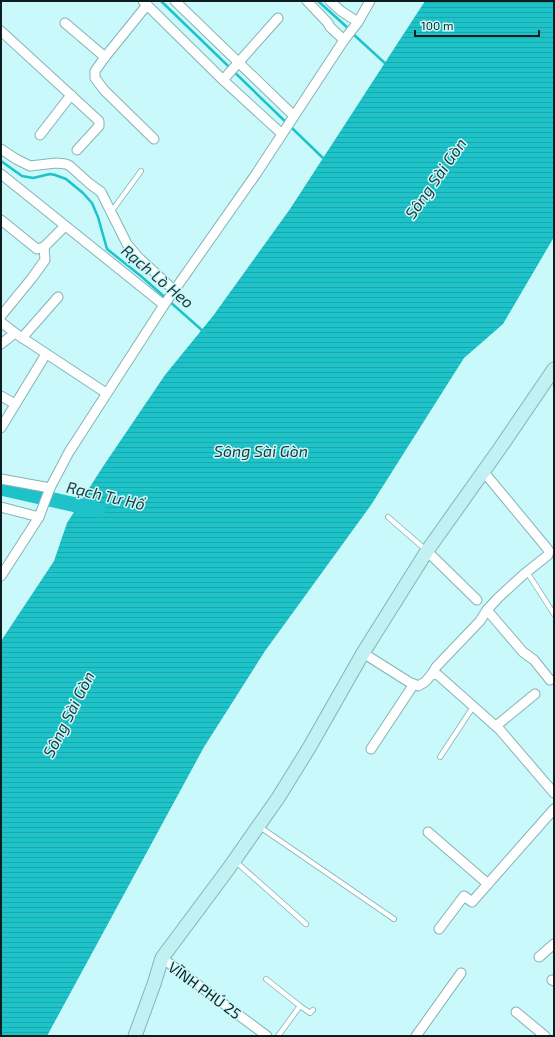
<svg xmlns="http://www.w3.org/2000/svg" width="555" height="1037" font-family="'Exo 2',sans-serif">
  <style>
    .water { fill: url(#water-rules) }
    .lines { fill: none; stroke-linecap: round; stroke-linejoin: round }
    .stream { stroke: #1dc3c9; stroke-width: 2.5 }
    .river { stroke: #1dc3c9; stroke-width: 15 }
    .lane-casing { stroke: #86b3b5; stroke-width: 6 }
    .street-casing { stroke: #86b3b5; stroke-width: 11 }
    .secondary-casing { stroke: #86b3b5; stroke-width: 15 }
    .lane { stroke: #fff; stroke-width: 4.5 }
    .street { stroke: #fff; stroke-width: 9 }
    .secondary { stroke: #c2f1f3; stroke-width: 13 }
    .labels { text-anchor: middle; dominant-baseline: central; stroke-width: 3; stroke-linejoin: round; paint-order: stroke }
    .street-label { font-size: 15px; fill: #0c1e1f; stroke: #c9f9fa }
    .water-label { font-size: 16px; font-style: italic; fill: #233b3c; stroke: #c9f9fa }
  </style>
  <defs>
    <pattern id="water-rules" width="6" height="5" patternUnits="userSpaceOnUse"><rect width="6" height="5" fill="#1dc3c9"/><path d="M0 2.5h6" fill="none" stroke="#19a7ac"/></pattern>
  </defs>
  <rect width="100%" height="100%" fill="#c9f9fa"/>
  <path class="water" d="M425 1H554V237L503 324 464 358 371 505 265 651 204 747 47 1036H1V641L54 561 67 523 102 468 165 375 213 316 290 209Z"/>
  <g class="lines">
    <g class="stream">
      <path d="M161 1 324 159"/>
      <path d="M318 1 349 29"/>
      <path d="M352 33 387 65"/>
      <path d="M1 161 22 176 33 178 50 174 55 175 66 179 83 193 92 203 98 217 107 249 142 277 204 332"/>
    </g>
    <path class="river" d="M1 488 98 510"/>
    <defs>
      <g id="lane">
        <path d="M111 212 141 171"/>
        <path d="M388 517 426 550"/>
        <path d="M527 572 554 614"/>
        <path d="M440 757 473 707"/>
        <path d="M260 827 394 919"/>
        <path d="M235 861 306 924"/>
        <path d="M266 979 300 1006 278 1036"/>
        <path d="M300 1006 310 1013 313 1010"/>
      </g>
      <g id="street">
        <path d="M143 1 223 80 282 134"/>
        <path d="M175 1 294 116"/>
        <path d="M307 1 328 23 330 27 344 40"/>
        <path d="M330 1 341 11 358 22"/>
        <path d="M147 5 105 57 95 71V78L104 90 154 139"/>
        <path d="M65 23 105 57"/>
        <path d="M1 31 99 121V126L77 150"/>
        <path d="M223 80 278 18"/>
        <path d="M40 135 71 95"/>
        <path d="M1 149 16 159 30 166 56 163 66 164 70 166 90 184 101 192 127 244 138 257 175 291"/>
        <path d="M1 174 164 305"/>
        <path d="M1 220 37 249 44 247 65 226"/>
        <path d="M1 316 32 278 45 260 44 247"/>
        <path d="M1 322 15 333 106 393"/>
        <path d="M22 338 58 297"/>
        <path d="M1 344 15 333"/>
        <path d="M1 396 15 404"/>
        <path d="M1 428 46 354"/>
        <path d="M1 479 50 488"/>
        <path d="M1 507 39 517"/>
        <path d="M427 551 477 600"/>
        <path d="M1 576 39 517 50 488 69 452 164 305 256 174 344 40 358 22 370 1"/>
        <path d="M487 610 523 652 534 660 550 680"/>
        <path d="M363 653 409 682 418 686 425 682 432 674 438 675 500 730 554 793"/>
        <path d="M432 674 436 667 480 621 487 610 498 598 523 575 548 555 549 551 546 547 483 471"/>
        <path d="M496 726 535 694"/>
        <path d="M371 749 414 684"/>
        <path d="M428 832 488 884"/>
        <path d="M439 929 464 896 472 902 554 809"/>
        <path d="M539 957 554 944"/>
        <path d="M162 958 267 1036"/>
        <path d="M552 980 554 981"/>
        <path d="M516 1012 545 1036"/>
        <path d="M416 1036 461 973"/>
      </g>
      <path id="secondary" d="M135 1036 154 984 162 958 229 868 278 798 309 748 363 653 427 551 498 451 554 369"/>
    </defs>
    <use href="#lane" class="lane-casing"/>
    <use href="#street" class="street-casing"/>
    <use href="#secondary" class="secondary-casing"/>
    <use href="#lane" class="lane"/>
    <use href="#street" class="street"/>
    <use href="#secondary" class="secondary"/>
  </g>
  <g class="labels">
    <g class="street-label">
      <text transform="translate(205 990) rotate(36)">VĨNH PHÚ 25</text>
    </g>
    <g class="water-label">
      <text transform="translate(435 178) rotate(-55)">Sông Sài Gòn</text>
      <text transform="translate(158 276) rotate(40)">Rạch Lò Heo</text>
      <text x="261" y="450">Sông Sài Gòn</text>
      <text transform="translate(106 495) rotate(13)">Rạch Tư Hổ</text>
      <text transform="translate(68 714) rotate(-63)">Sông Sài Gòn</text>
    </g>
  </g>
  <rect width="555" height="1037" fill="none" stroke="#0c1e1f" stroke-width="4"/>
  <path d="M415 30v6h124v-6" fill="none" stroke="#0c1e1f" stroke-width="2"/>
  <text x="421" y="30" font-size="12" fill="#0c1e1f" stroke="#c9f9fa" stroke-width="3" paint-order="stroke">100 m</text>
</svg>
